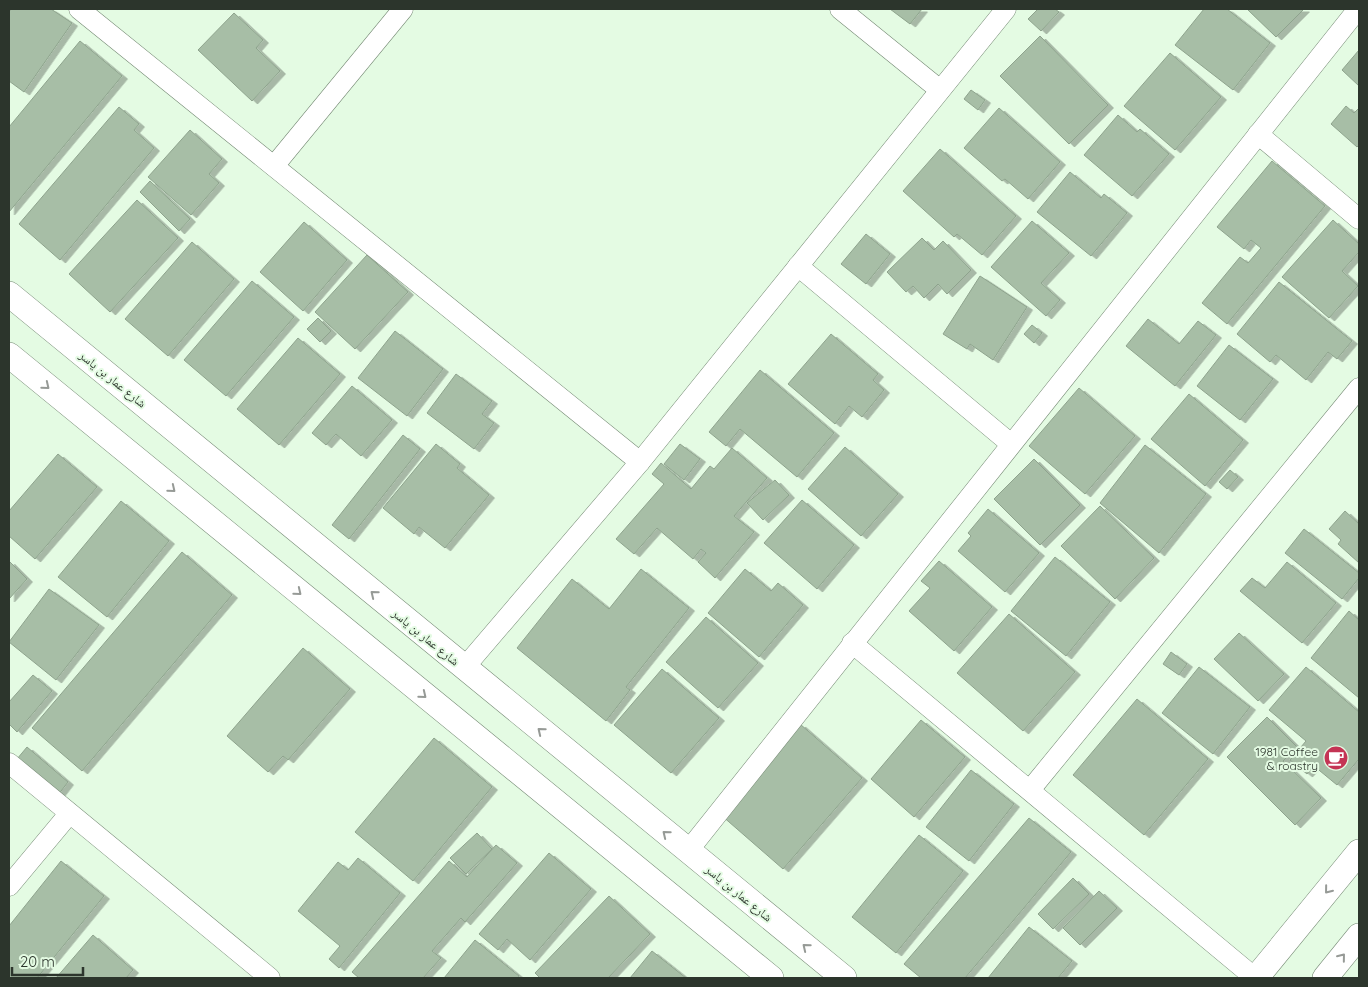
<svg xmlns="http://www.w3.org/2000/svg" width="1368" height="987" font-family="Quicksand,'Noto Naskh Arabic',sans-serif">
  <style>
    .building { fill: #a7bea6; stroke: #8ea38d; filter: url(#shadow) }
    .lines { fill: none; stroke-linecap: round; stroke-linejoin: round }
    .minor-casing { stroke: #758974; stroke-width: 21 }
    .tertiary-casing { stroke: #758974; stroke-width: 26 }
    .minor { stroke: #fff; stroke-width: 20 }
    .tertiary { stroke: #fff; stroke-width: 25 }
    .oneway { stroke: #969a96 }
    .labels { text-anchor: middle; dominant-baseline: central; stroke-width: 4; stroke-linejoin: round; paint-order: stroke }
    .street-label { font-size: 12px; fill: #2c352c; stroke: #e4fbe3 }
    .poi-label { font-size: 12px; fill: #2c352c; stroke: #e4fbe3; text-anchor: end }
  </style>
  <defs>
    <filter id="shadow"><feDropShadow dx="5.5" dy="3" stdDeviation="0" flood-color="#0004"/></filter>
  </defs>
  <rect width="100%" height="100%" fill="#e4fbe3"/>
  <g class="building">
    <path d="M11 9H51L72 23 24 92 9 81V12Z"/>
    <path d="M890 9H922L910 24Z"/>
    <path d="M1038 9H1055L1059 12 1041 31 1028 19Z"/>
    <path d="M1204 9H1227L1270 43 1233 90 1175 45Z"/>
    <path d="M1247 9H1304L1276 37Z"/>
    <path d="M234 13 263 40 256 48 280 71 252 101 198 50Z"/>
    <path d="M1040 36 1108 105 1069 144 1000 76Z"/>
    <path d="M80 41 122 76 9 212V127Z"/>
    <path d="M1359 50V86L1342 70Z"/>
    <path d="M1170 53 1221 97 1175 150 1124 106Z"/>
    <path d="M971 90 985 100 978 110 964 99Z"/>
    <path d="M1346 106 1354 113 1359 108V145L1357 147 1331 124Z"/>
    <path d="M119 107 139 124 134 130 154 148 60 260 19 224Z"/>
    <path d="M999 108 1060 162 1028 199 1005 179 1002 181 964 148Z"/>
    <path d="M1118 115 1137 132 1140 129 1169 154 1132 196 1084 155Z"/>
    <path d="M190 130 222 159 209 174 219 183 191 215 148 177Z"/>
    <path d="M940 149 1016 216 982 255 957 234 954 237 903 191Z"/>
    <path d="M1272 161 1325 206 1227 324 1202 303 1240 257 1248 263 1261 248 1251 240 1244 249 1217 227Z"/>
    <path d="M1070 172 1101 198 1104 194 1127 213 1091 256 1037 212Z"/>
    <path d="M150 181 190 219 179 231 140 192Z"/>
    <path d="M137 200 178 238 110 312 69 274Z"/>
    <path d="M1333 220 1359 244V252L1342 271 1358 286 1329 318 1282 277Z"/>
    <path d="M1032 221 1069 253 1041 283 1060 300 1046 316 991 267Z"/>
    <path d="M304 222 347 260 303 311 260 272Z"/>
    <path d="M866 234 890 254 866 284 841 264Z"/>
    <path d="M922 238 934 250 943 241 971 270 947 294 938 284 924 298 913 286 906 292 887 272Z"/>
    <path d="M192 242 234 279 168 356 125 319Z"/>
    <path d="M367 255 408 292 355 349 315 312Z"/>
    <path d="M980 276 1027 307 993 360 970 344 967 349 943 334Z"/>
    <path d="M252 281 294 317 226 396 184 360Z"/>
    <path d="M1279 282 1352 341 1337 359 1328 352 1306 380 1276 355 1270 362 1237 334Z"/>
    <path d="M318 318 331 331 320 342 307 329Z"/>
    <path d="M1148 319 1179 344 1198 321 1216 335 1175 386 1126 346Z"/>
    <path d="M1032 325 1042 333 1034 343 1024 334Z"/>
    <path d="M395 331 443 369 407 416 358 378Z"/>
    <path d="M831 334 878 374 873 380 884 390 862 417 849 406 835 424 788 384Z"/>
    <path d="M298 338 340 374 279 445 237 409Z"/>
    <path d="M1229 345 1273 379 1240 420 1197 386Z"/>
    <path d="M760 370 834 433 797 477 740 429 726 446 709 432Z"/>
    <path d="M456 374 492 401 482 414 494 423 474 449 427 413Z"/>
    <path d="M352 386 392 420 361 456 336 434 326 445 312 433Z"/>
    <path d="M1079 388 1135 436 1085 494 1029 446Z"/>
    <path d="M1189 394 1243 440 1205 486 1151 439Z"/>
    <path d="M403 435 420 449 349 539 332 525Z"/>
    <path d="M436 444 460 464 457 468 489 495 445 548 419 527 414 534 383 508Z"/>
    <path d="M680 444 700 459 684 480 664 464Z"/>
    <path d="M1145 445 1206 494 1159 553 1100 503Z"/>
    <path d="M845 447 898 494 861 536 808 489Z"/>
    <path d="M732 448 767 478 734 516 754 532 715 578 698 562 706 553 701 549 693 559 657 528 634 554 616 539 664 484 652 474 661 463 691 489 710 466 714 469Z"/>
    <path d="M58 454 97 487 35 559 9 536V511Z"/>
    <path d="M1034 459 1080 505 1040 545 994 499Z"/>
    <path d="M1230 470 1238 477 1227 489 1219 482Z"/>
    <path d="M775 480 789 495 763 520 747 503Z"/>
    <path d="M802 500 854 545 817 589 764 543Z"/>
    <path d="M121 501 169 541 107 617 58 577Z"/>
    <path d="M1100 506 1154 558 1115 599 1061 546Z"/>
    <path d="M988 509 1039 553 1005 592 958 551 971 536 968 533Z"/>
    <path d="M1345 511 1359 524V563L1338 544 1341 540 1329 529Z"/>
    <path d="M1304 529 1359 573V578L1342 599 1285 553Z"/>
    <path d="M182 552 232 595 82 771 32 728Z"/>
    <path d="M1055 557 1110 602 1066 656 1011 611Z"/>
    <path d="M9 561 27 579 9 599Z"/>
    <path d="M939 561 992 607 954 651 909 611 930 588 921 581Z"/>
    <path d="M1287 562 1336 603 1302 643 1240 591 1252 578 1265 588Z"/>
    <path d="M641 569 689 608 626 687 630 690 606 721 517 648 572 579 609 609Z"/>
    <path d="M745 569 771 591 778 583 803 605 759 657 708 613Z"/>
    <path d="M49 589 99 625 56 680 9 642Z"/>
    <path d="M1349 611 1359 620V698L1311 658Z"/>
    <path d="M1009 614 1075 672 1023 731 957 673Z"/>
    <path d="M706 617 758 663 718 708 666 662Z"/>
    <path d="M1239 633 1284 674 1258 701 1214 659Z"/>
    <path d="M303 648 350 689 288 760 283 756 268 772 227 736Z"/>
    <path d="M1171 652 1187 664 1179 675 1163 664Z"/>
    <path d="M1199 667 1250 707 1213 754 1162 713Z"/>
    <path d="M1306 667 1359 712V759L1337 785 1314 766 1307 774 1290 760 1306 741 1269 710Z"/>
    <path d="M662 669 719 718 671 773 614 725Z"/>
    <path d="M33 675 52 691 17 732 9 724V702Z"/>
    <path d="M1137 699 1208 759 1144 835 1073 775Z"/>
    <path d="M1267 717 1297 747 1283 761 1321 798 1295 825 1227 757Z"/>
    <path d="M921 720 965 757 914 817 871 779Z"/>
    <path d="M800 724 862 778 783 869 721 815Z"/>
    <path d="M434 738 492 787 413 881 355 832Z"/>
    <path d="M27 747 68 782 58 795 17 759Z"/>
    <path d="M971 770 1014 804 969 861 926 827Z"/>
    <path d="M1029 818 1071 852 965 978H921L904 964Z"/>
    <path d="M477 833 492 849 466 874 450 858Z"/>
    <path d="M919 835 963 871 896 953 852 917Z"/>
    <path d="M496 845 517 863 465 922 461 918 432 951 441 958 423 978H359L352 972 449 861 467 877Z"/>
    <path d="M549 853 591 889 530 960 507 939 498 950 479 934Z"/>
    <path d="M358 858 400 893 339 968 329 959 340 946 298 911 338 862 348 870Z"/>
    <path d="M61 861 104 896 37 978H9V926Z"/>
    <path d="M1073 878 1089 894 1053 929 1038 914Z"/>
    <path d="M1099 891 1117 908 1080 945 1063 928Z"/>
    <path d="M609 896 650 934 608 978H540L535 973Z"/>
    <path d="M1029 927 1072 961 1058 978H988Z"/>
    <path d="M93 935 133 970 126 978H56Z"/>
    <path d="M475 940 519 976 518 978H444Z"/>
    <path d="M652 951 686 978H630Z"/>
  </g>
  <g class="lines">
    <defs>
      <g id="minor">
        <path d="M79 9 640 462"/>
        <path d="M840 9 940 90"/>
        <path d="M1258 134 1359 219"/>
        <path d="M274 166 403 9"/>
        <path d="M798 266 1011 444"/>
        <path d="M852 643 1255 978"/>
        <path d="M464 668 640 462 1006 9"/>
        <path d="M9 763 270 978"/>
        <path d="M1030 790 1359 388"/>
        <path d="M688 851 1358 9"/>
        <path d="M9 886 69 814"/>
      </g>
      <g id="tertiary">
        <path d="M9 294 844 978"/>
        <path d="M9 355 771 978"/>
        <path d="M1256 978 1359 852"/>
        <path d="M1325 978 1359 936"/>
      </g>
    </defs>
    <use href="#minor" class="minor-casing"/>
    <use href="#tertiary" class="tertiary-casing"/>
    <use href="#minor" class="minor"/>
    <use href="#tertiary" class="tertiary"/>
  </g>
  <defs><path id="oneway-chevron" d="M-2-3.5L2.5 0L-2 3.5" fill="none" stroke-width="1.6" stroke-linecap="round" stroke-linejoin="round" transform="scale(1.25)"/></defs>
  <g class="oneway">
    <use href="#oneway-chevron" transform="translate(46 386) rotate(39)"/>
    <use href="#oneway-chevron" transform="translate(172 489) rotate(39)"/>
    <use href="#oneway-chevron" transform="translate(298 592) rotate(39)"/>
    <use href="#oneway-chevron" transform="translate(374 594) rotate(-141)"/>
    <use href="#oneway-chevron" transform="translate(423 695) rotate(39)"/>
    <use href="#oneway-chevron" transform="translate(541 731) rotate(-141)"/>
    <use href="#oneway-chevron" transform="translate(666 834) rotate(-141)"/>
    <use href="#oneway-chevron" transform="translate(1328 890) rotate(129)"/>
    <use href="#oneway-chevron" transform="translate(806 947) rotate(-141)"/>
    <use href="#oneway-chevron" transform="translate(1342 957) rotate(-51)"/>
  </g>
  <defs>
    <symbol id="cafe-disc" viewBox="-11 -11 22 22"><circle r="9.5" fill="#c43454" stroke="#e4fbe3"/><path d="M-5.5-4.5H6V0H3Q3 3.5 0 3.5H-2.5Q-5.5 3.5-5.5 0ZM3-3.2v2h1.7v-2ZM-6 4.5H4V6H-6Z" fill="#fff"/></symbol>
  </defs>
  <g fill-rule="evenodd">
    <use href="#cafe-disc" x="1322" y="744" width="28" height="28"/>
  </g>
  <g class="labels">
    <g class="street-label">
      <text transform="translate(113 379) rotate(39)">شارع عمار بن ياسر</text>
      <text transform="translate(426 637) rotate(39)">شارع عمار بن ياسر</text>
      <text transform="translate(739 893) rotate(39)">شارع عمار بن ياسر</text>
    </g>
    <g class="poi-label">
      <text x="1318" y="751">1981 Coffee<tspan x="1318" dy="14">&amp; roastry</tspan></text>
    </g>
  </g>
  <rect width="1368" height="987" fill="none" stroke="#2c352c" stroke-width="20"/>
  <path d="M12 967v8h71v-8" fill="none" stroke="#2c352c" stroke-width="2.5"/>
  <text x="20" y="967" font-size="15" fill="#2c352c" stroke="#e4fbe3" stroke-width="4" paint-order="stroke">20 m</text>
</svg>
